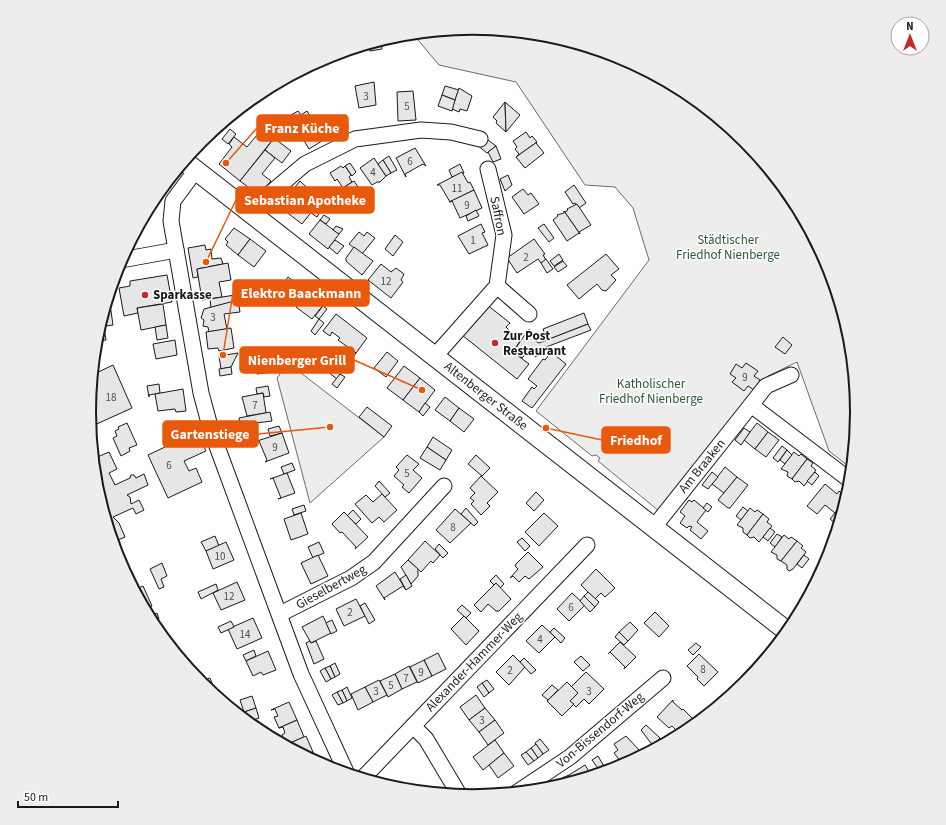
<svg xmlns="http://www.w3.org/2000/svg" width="946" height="825" font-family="'Source Sans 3',sans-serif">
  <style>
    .green { fill: #ededed; stroke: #6a6a6a }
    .building { fill: #e6e6e6; stroke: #1a1a1a }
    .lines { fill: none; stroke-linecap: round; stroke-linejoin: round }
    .minor-casing { stroke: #1a1a1a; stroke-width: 17 }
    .major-casing { stroke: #1a1a1a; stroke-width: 21 }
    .minor { stroke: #fff; stroke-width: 15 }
    .major { stroke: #fff; stroke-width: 19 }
    .poi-dot { fill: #c62828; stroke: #fff; stroke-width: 1.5 }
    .labels { text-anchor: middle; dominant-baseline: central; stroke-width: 3; stroke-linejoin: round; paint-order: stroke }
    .number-label { font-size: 11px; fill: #4d4d4d }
    .street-label { font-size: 13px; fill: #1a1a1a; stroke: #fff }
    .park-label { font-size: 13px; fill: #2b5a34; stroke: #fff }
    .poi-label { font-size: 13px; font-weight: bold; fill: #1a1a1a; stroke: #fff; text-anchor: start }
    .rim { fill: none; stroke: #1a1a1a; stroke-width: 2 }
    .leader { fill: none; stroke: #e8590c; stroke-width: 1.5 }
    .callout-dot { fill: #e8590c; stroke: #fff; stroke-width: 1.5 }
    .callout { fill: #e8590c; stroke: #e8590c; stroke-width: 1.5 }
    .callout-label { font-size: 14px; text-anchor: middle; font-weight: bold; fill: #fff }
  </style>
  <rect width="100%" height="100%" fill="#fff"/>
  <g class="green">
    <path d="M473 28 548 35 620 57 687 93 745 141 793 199 828 266 850 338 857 413 852 469 829 451 797 362 768 376 659 511 598 461 600 458 596 455 592 456 536 411 649 260 633 208 615 187 585 185 516 82 439 65 413 34Z"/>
    <path d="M288 363 384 437 310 503 277 378Z"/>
  </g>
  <g class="building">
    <path d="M381 41 382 49 370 51 368 44Z"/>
    <path d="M374 82 376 105 359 108 355 86Z"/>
    <path d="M445 86 459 90 455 100 442 95Z"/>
    <path d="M459 88 472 96 467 111 460 109 459 112 452 109Z"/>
    <path d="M413 91 416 120 398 121 397 92Z"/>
    <path d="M442 95 455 100 452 111 438 106Z"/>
    <path d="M505 102 506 132 496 123 497 121 493 117Z"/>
    <path d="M505 102 520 115 506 132Z"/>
    <path d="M298 111 301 115 307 111 315 124 300 134 291 115Z"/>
    <path d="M346 115 348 128 335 130 329 134 322 124 333 117Z"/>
    <path d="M321 121 330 136 309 149 300 134Z"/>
    <path d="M230 129 236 134 228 144 222 139Z"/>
    <path d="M262 129 274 138 240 181 219 164 232 147 229 144 234 137 247 147Z"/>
    <path d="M526 132 530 138 532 136 537 142 516 157 519 154 515 149 517 147 513 141Z"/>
    <path d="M484 137 496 146 487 153 477 145Z"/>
    <path d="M274 138 291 151 282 163 265 150Z"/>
    <path d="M537 142 536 143 544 153 525 168 516 157Z"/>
    <path d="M496 146 501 159 493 162 488 152Z"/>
    <path d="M415 148 426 166 423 164 405 174 406 177 396 158Z"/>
    <path d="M265 150 275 158 262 174 271 181 259 195 240 181Z"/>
    <path d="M389 156 397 170 391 173 383 160Z"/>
    <path d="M374 158 386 176 380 182H377L372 185 360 168Z"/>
    <path d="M383 160 391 173 386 176 378 164Z"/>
    <path d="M350 163 356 172 352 176 345 166Z"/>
    <path d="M460 164 464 173 452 177 449 170Z"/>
    <path d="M341 166 343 168 345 166 351 175 349 177 352 182 343 188 337 179 335 181 330 173Z"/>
    <path d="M462 172 468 183 470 182 474 190 450 202 440 185H437Z"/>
    <path d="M508 175 512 185 505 191 500 179Z"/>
    <path d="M300 181 315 195 305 209 294 200 295 197 291 194 288 196Z"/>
    <path d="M354 181 363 194 342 207 333 194Z"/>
    <path d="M574 185 586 203 579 208 575 203 573 204 565 192Z"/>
    <path d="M523 189 528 195 531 193 539 204 524 214 512 197Z"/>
    <path d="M474 190 482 208 460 218 452 201 449 202Z"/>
    <path d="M294 200 305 209 307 206 313 210 302 224 285 211Z"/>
    <path d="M577 204 591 225 579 232 580 234 564 211 565 212 568 210 567 209Z"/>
    <path d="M315 208 320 212 317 217 311 213Z"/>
    <path d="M476 210 479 216 468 221 466 216Z"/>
    <path d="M564 211 580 234 579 233 567 241 553 220 558 216 557 215 564 213Z"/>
    <path d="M324 215 330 219 326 224 320 220Z"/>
    <path d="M320 220 339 234 328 249 309 234Z"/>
    <path d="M481 224 485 232 482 233 488 245 469 254 458 236Z"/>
    <path d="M544 224 554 238 549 242 538 228Z"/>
    <path d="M336 226 343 229 339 234 333 230Z"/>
    <path d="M234 228 250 239 238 255 226 245 228 242 225 239Z"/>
    <path d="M359 232 364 236 367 232 375 238 362 254 349 244Z"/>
    <path d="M395 235 403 242 393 256 385 249Z"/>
    <path d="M250 239 266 251 254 267 238 255Z"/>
    <path d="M534 239 545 254 543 255 546 260 541 263 538 259 517 273 507 258Z"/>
    <path d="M335 240 344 246 337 254 329 247Z"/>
    <path d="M205 245 206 250 211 249 212 259 221 258 223 264 197 269 198 277 193 278 188 248Z"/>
    <path d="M354 247 373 261 362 275 346 261V258Z"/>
    <path d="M559 254 563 260 554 266 550 261Z"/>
    <path d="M606 254 619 269 611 275 616 280 606 291 602 290 597 284 579 299 567 285Z"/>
    <path d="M546 259 553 269 547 273 541 263Z"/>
    <path d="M563 261 567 266 558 272 554 267Z"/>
    <path d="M228 263 231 280 219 282 222 297 202 300 197 269Z"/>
    <path d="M381 264 391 272 396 268 404 274 401 280 403 282 391 298 368 280Z"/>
    <path d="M167 275 172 302 137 308 138 313 124 316 119 288 130 286V281Z"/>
    <path d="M288 277 303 288 289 306 275 295Z"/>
    <path d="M307 292 324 304 312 319 296 307Z"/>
    <path d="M235 295 236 301 211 308 210 299Z"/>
    <path d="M238 300 240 312 224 314 227 329 209 332 208 327 203 326 204 320 201 318 204 309Z"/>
    <path d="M110 304 113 325 99 327 106 305Z"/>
    <path d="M163 304 166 325 141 330 137 308Z"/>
    <path d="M486 304 510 323 506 327 509 330 508 331 520 341 513 352 529 364 517 379 462 335Z"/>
    <path d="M323 306 327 309 319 319 315 316Z"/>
    <path d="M584 313 588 324 547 340 543 329Z"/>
    <path d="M336 314 367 338 356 353 338 340 340 338 332 332 330 336 323 331Z"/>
    <path d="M319 319 324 323 315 335 311 331Z"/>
    <path d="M588 324 591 330 541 349 536 357 528 351 522 358 513 352 529 329 537 336 534 340 539 343Z"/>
    <path d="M166 325 168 338 157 340 155 327Z"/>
    <path d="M99 327H104L106 340 96 341Z"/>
    <path d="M231 328 234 348 219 351 218 348 208 349 206 332Z"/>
    <path d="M783 337 792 345 785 354 775 347Z"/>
    <path d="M175 340 177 355 156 359 153 344Z"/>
    <path d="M348 347 356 353 337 379 323 368 334 350 342 356Z"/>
    <path d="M270 351 274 372 257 374 254 353Z"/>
    <path d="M387 352 398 361 386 377 374 368Z"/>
    <path d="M551 352 566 364 532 408 522 401 532 387 534 389 537 386 528 379 543 359 545 360Z"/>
    <path d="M238 353 231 367 221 369 219 356Z"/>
    <path d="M746 363 758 371 754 376 760 380 754 390 748 386 744 391 732 382 736 378 730 374 736 364 742 368Z"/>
    <path d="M113 365 132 408 90 427 89 406 96 402 91 392 92 375Z"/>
    <path d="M404 366 420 378 403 400 387 388Z"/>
    <path d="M231 367 232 374 220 376 219 369Z"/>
    <path d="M340 374 345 377 337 388 332 384Z"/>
    <path d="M420 378 435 390 419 412 403 400Z"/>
    <path d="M159 384 160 393 149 395V397L147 386Z"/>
    <path d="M268 386 270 396 264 397 263 393 257 394 256 388Z"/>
    <path d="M183 389 186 411 176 412 175 409 158 411 155 394Z"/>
    <path d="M263 393 266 413 247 416 242 397Z"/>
    <path d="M445 397 459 408 450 421 435 410Z"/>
    <path d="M425 403 430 407 423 416 419 412Z"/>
    <path d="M367 407 392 426 384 437 359 417Z"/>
    <path d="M459 408 474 419 464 432 450 421Z"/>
    <path d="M270 412 272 421 240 425 239 418Z"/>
    <path d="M127 423 137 445 129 448 130 451 121 456 113 438 117 436 115 431 119 429 118 427Z"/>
    <path d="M757 423 768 432 755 449 744 440Z"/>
    <path d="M279 426 282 433 270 436 268 429Z"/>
    <path d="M744 428 750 432 741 445 735 440Z"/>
    <path d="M197 432 206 451 184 461 189 471 196 468 202 482 168 498 148 455Z"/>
    <path d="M768 432 779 440 766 457 755 449Z"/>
    <path d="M282 433 289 453 265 462 267 460 259 441H257Z"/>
    <path d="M433 437 452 450 446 460 427 447Z"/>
    <path d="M782 446 787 450 778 462 773 458Z"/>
    <path d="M427 447 446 460 440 470 420 458Z"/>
    <path d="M787 450 792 455 785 464 780 460Z"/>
    <path d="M109 452 117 469 109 473 115 485 130 478 131 475H134L136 478 144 474 148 485 127 495 130 497 131 504 139 500 144 510 136 514 133 508 113 517 119 523 125 537 113 542 108 528 110 527 107 520 108 518 106 513 104 514 96 487V485L100 483 94 472 93 459Z"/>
    <path d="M794 452 799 456 801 454 807 459 792 479 787 476 788 472 781 469Z"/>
    <path d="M407 455 419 464 413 470 422 478 409 493 402 487 404 485 394 476 399 470 396 467Z"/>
    <path d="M476 455 490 468 482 476 468 464Z"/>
    <path d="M807 459 813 463 811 466 816 470 804 486 799 481 795 482 792 479Z"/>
    <path d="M292 463 295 470 284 474 281 467Z"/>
    <path d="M725 467 737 477 724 493 712 484Z"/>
    <path d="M712 472 718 477 708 489 702 485Z"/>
    <path d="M815 472 819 476 812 485 807 481Z"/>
    <path d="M287 473 295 493 278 499 281 498 273 478 270 479Z"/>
    <path d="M481 476 498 492 487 503 490 506 481 515 471 504 474 501 470 498 475 493 470 488Z"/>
    <path d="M737 477 748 485 730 508H728L718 500Z"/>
    <path d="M379 481 390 493 385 497 375 486Z"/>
    <path d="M825 484 837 494 839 491 847 498 835 513 825 505 817 514 807 506Z"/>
    <path d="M536 492 544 500 534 511 526 503Z"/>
    <path d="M382 494 397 510 384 522 379 517 372 523 355 504 366 495 373 502Z"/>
    <path d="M689 500 692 502 694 500 706 510 697 522 708 531 701 539 690 530 692 527 689 526 687 528 680 523 685 516 680 512Z"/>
    <path d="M707 503 712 507 708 512 703 508Z"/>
    <path d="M304 505 306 511 294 515 292 509Z"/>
    <path d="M743 507 748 511 741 520 736 516Z"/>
    <path d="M466 508 478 522 474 526 461 514Z"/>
    <path d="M750 508 755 512 757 510 763 514 747 535 743 532V528L737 525Z"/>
    <path d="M839 508 843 511 841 518 836 524 830 519Z"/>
    <path d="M455 509 471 523 450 543 436 530Z"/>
    <path d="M353 510 361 519 356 524 347 516Z"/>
    <path d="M344 512 368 537 355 549 356 547 342 532 340 533 332 524Z"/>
    <path d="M301 513 308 534 291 540 284 519Z"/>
    <path d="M544 513 558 526 539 546 525 532Z"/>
    <path d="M763 514 769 519 767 522 772 526 759 542 754 537 750 538 747 535Z"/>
    <path d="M770 528 775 532 768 541 763 537Z"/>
    <path d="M777 534 782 537 775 547 770 543Z"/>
    <path d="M784 535 789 539 791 537 797 541 781 561 777 559V555L771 552Z"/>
    <path d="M215 536 219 546 206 551 201 542Z"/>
    <path d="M522 538 530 546 525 551 517 542Z"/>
    <path d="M425 541 440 555 433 563 431 561 421 572 408 560Z"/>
    <path d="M797 541 803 546 801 548 806 552 793 569 789 571 787 569V565L781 561Z"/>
    <path d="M226 542 234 560 213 569 206 551Z"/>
    <path d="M319 542 324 553 313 558 308 547Z"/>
    <path d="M439 544 448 553 443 558 435 549Z"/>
    <path d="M528 552 543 567 529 579 525 576 519 582 513 576 510 578 518 569 515 566 516 564Z"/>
    <path d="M318 555 328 576 311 584 301 563Z"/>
    <path d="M804 555 809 559 802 568 797 564Z"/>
    <path d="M408 560 418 569V576L411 584 401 567Z"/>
    <path d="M162 563 167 576 161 579 164 587 159 589 150 569Z"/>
    <path d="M596 569 615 588 605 597 601 593 595 599 581 585Z"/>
    <path d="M395 572 406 590 403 586 384 598 385 600 376 586Z"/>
    <path d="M406 575 412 586 406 590 400 579Z"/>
    <path d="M496 575 504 584 500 588 496 583 494 585 490 581Z"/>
    <path d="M237 582 245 600 221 610 213 593Z"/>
    <path d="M496 583 511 599 499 611H496L488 604 481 612 474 605Z"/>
    <path d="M216 584 218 590 201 599 198 592Z"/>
    <path d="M143 586 152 606 144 609 134 590Z"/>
    <path d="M588 592 599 602 595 607 584 596Z"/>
    <path d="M572 593 585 605 569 621 557 609Z"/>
    <path d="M584 596 595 607 590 612 580 601Z"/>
    <path d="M356 599 365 616 344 626 336 609Z"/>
    <path d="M365 603 375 620 369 624 360 606Z"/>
    <path d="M462 605 471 613 466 618 457 610Z"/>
    <path d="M655 612 669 626 659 637 644 623Z"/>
    <path d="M157 613 159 619 151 623 148 617Z"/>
    <path d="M323 616 331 633 311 643 302 627Z"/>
    <path d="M464 616 479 631 466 645 451 629Z"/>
    <path d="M253 618 262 638 237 649 228 629Z"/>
    <path d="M332 620 337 631 331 634 326 623Z"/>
    <path d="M231 621 234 627 221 633 218 627Z"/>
    <path d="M630 622 638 630 628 641 619 632Z"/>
    <path d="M542 625 555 637 539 653 526 641Z"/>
    <path d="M554 628 565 638 561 643 550 632Z"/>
    <path d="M619 632 628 641 624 645 615 637Z"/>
    <path d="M310 641 311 643 316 641 324 659 314 664 306 643Z"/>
    <path d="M620 642 636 657 624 669 625 667 610 652 608 654Z"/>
    <path d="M696 643 701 647 693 655 688 650Z"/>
    <path d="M254 650 256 656 246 661 243 655Z"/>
    <path d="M268 651 276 670 263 675 261 672 253 676 246 661Z"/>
    <path d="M438 653 446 669 432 676 424 660Z"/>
    <path d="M699 654 718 672 704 686 697 679 698 677 687 666Z"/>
    <path d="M513 655 525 667 509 685 496 672Z"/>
    <path d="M581 656 590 665 583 671 574 662Z"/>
    <path d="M524 658 536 670 531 674 520 662Z"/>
    <path d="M424 660 432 676 418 683 410 667Z"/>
    <path d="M335 663 340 674 335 677 330 666Z"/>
    <path d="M330 666 335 677 331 679 325 668Z"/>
    <path d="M409 666 417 682 402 689 395 674Z"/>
    <path d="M325 668 331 679 326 682 320 671Z"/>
    <path d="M586 672 604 689 589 704 584 699 576 707 570 701 578 693 571 687Z"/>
    <path d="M395 674 402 689 388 697 380 681Z"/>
    <path d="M210 678 218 698 209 691 205 680Z"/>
    <path d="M379 680 387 695 373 702 365 687Z"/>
    <path d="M487 680 494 689 489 693 482 683Z"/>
    <path d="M567 682 578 693 570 701 574 704 562 716 547 701Z"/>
    <path d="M482 683 489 693 484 697 477 687Z"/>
    <path d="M552 685 558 690 548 700 542 695Z"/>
    <path d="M347 687 352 698 347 701 342 690Z"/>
    <path d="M365 687 373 702 358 710 351 694Z"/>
    <path d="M342 690 347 701 343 703 337 692Z"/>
    <path d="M337 692 343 703 338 705 332 695Z"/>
    <path d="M476 695 485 708 469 720 460 707Z"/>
    <path d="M252 696 256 708 244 712 240 700Z"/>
    <path d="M673 700V702L682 710 683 709 694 720 685 730 683 729 679 733 672 726 669 728 657 717Z"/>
    <path d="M289 702 297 720 279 728 274 717 278 716 275 709 271 710Z"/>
    <path d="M256 708 259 718 248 722 244 712Z"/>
    <path d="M485 708 495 720 479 732 469 720Z"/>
    <path d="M297 720 304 737 286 745 282 735 285 733 283 727 279 728Z"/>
    <path d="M495 720 504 733 488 745 479 732Z"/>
    <path d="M646 725 660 738 653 746 641 730Z"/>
    <path d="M306 736 313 752 304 756 292 750 294 749 292 743 288 744Z"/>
    <path d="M626 736 639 750 621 762 614 753 618 750 614 744Z"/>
    <path d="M540 739 549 750 543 754 535 743Z"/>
    <path d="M495 740 504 753 483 770 473 757Z"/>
    <path d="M536 744 543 754 538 758 531 748Z"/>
    <path d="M531 748 538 758 534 761 526 752Z"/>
    <path d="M313 752 318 764 304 756Z"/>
    <path d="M526 752 534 761 528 765 521 755Z"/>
    <path d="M504 753 514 766 498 778 489 765Z"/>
    <path d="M598 756 605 768 600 771 592 760Z"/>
    <path d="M585 765 592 776 574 782 569 775Z"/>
    <path d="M569 775 574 782 555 787 561 784 562 778Z"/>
    <path d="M431 788 433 793 426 792 425 791Z"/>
  </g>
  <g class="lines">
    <defs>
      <g id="minor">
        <path d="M196 170 173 201 171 221 201 393 211 430 301 674 347 774"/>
        <path d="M252 214 266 197 305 164 355 139 421 130 451 132 480 139"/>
        <path d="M121 260 176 250"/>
        <path d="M497 286 529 314"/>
        <path d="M435 356 497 286 504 235 488 169"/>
        <path d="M751 405 766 386 791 375"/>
        <path d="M654 527 751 405 851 481"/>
        <path d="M280 614 351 578 374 562 444 486"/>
        <path d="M413 726 426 739 460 796"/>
        <path d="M362 779 587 545"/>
        <path d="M516 793 570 757 663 678"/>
      </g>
      <path id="major" d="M184 161 788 632"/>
    </defs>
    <use href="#minor" class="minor-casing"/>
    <use href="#major" class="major-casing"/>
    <use href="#minor" class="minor"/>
    <use href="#major" class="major"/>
  </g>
  <g class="poi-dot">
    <circle cx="145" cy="295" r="4"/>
    <circle cx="495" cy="343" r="4"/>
  </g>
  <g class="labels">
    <g class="number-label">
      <text x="366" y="96">3</text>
      <text x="407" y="106">5</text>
      <text x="410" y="161">6</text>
      <text x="373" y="172">4</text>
      <text x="457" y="188">11</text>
      <text x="467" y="205">9</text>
      <text x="473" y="240">1</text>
      <text x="526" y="257">2</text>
      <text x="386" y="281">12</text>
      <text x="213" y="317">3</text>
      <text x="745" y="377">9</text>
      <text x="111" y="397">18</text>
      <text x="255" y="405">7</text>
      <text x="275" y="447">9</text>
      <text x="169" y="465">6</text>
      <text x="407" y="473">5</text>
      <text x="453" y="527">8</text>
      <text x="220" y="556">10</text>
      <text x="229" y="596">12</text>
      <text x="571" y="607">6</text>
      <text x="350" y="612">2</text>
      <text x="245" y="634">14</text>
      <text x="540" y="639">4</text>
      <text x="703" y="669">8</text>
      <text x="510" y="670">2</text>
      <text x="421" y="672">9</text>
      <text x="406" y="678">7</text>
      <text x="391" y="685">5</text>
      <text x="376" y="691">3</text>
      <text x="589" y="691">3</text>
      <text x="482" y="720">3</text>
    </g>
    <g class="street-label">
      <text transform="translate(498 216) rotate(79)">Saffron</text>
      <text transform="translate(486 396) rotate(38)">Altenberger Straße</text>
      <text transform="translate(702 466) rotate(-51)">Am Braaken</text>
      <text transform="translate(331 587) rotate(-29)">Gieselbertweg</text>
      <text transform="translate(474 662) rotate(-46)">Alexander-Hammer-Weg</text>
      <text transform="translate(600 730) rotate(-40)">Von-Bissendorf-Weg</text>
    </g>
    <g class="park-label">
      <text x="728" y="240">Städtischer<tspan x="728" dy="15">Friedhof Nienberge</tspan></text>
      <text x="651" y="384">Katholischer<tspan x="651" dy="15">Friedhof Nienberge</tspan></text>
    </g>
    <g class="poi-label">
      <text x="153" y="295">Sparkasse</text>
      <text x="503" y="336">Zur Post<tspan x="503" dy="15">Restaurant</tspan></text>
    </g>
  </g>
  <path d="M0 0H946V825H0ZM96 412a377 377 0 1 1 754 0a377 377 0 1 1-754 0Z" fill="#ededed" fill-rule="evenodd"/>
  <path class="rim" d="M96 412a377 377 0 1 1 754 0a377 377 0 1 1-754 0Z"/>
  <path class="leader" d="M226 163L257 128M206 262L236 200M223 355L233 293M422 390L354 360M330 427L258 434M546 428L602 440"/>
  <g class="callout-dot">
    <circle cx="226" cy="163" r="4"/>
    <circle cx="206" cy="262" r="4"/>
    <circle cx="223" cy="355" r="4"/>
    <circle cx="422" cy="390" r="4"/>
    <circle cx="330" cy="427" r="4"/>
    <circle cx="546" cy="428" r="4"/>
  </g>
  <g class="callout">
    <rect x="257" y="115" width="91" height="26" rx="4"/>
    <rect x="236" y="187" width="138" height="26" rx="4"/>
    <rect x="233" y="280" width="136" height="26" rx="4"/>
    <rect x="240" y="347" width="114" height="26" rx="4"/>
    <rect x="163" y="421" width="95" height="26" rx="4"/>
    <rect x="602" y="427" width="68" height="26" rx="4"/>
  </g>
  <g class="callout-label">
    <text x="302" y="133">Franz Küche</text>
    <text x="305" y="205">Sebastian Apotheke</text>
    <text x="301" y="298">Elektro Baackmann</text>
    <text x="297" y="365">Nienberger Grill</text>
    <text x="210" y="439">Gartenstiege</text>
    <text x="636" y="445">Friedhof</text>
  </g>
  <g transform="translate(910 36)"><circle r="19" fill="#ffffff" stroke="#a3a3a3"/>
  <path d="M0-3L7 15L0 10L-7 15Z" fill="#c62828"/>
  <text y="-6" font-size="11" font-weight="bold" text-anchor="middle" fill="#1a1a1a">N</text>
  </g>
  <path d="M18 801v6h100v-6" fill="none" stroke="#1a1a1a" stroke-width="2"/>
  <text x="24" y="801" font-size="12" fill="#1a1a1a" stroke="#ffffff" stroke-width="3" paint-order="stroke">50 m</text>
</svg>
